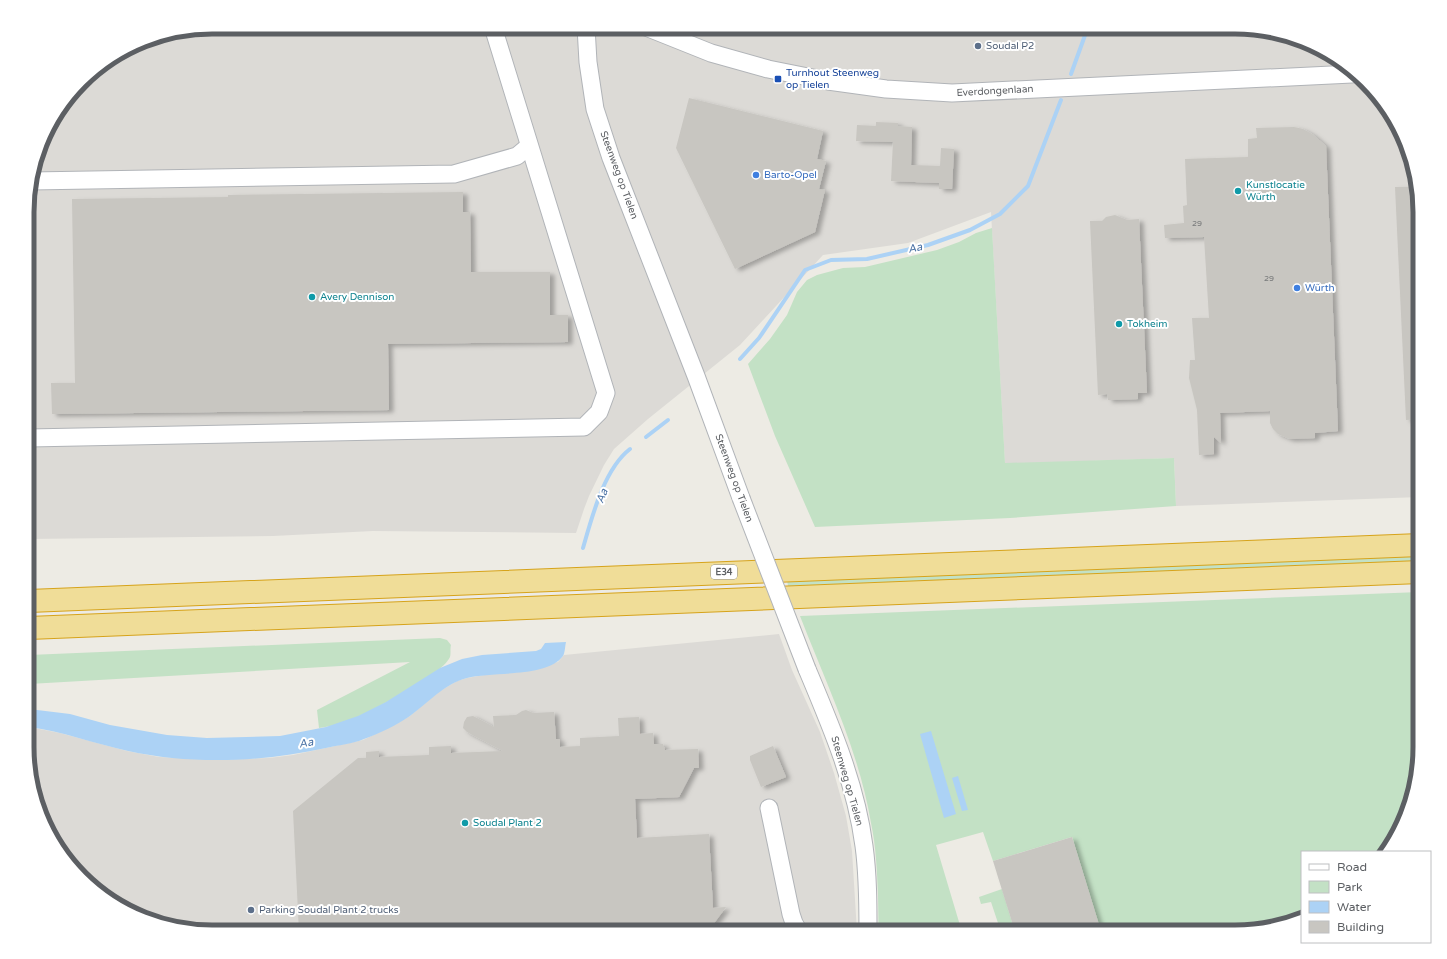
<svg xmlns="http://www.w3.org/2000/svg" width="1447" height="959" font-family="'Varela Round',sans-serif">
  <style>
    .industrial { fill: #dcdad6 }
    .green { fill: #c3e1c5 }
    .water { fill: #acd2f5 }
    .lines { fill: none; stroke-linecap: round; stroke-linejoin: round }
    .stream { stroke: #acd2f5; stroke-width: 4 }
    .building { fill: #c8c6c1; filter: url(#shadow) }
    .minor-casing { stroke: #b1b4b8; stroke-width: 19 }
    .highway-casing { stroke: #d6a31b; stroke-width: 24 }
    .minor { stroke: #fff; stroke-width: 17 }
    .highway { stroke: #f0dd98; stroke-width: 22 }
    .minor-bridge-casing { stroke: #b1b4b8; stroke-width: 19; stroke-linecap: butt }
    .minor-bridge { stroke: #fff; stroke-width: 17 }
    .service-dot { fill: #5c6f8a; stroke: #fff; stroke-width: 1.5 }
    .transit-dot { fill: #1a4fb4; stroke: #fff; stroke-width: 1.5 }
    .shop-dot { fill: #3f7fe0; stroke: #fff; stroke-width: 1.5 }
    .culture-dot { fill: #0f9aa8; stroke: #fff; stroke-width: 1.5 }
    .labels { text-anchor: middle; dominant-baseline: central; stroke-width: 4; stroke-linejoin: round; paint-order: stroke }
    .number-label { font-size: 8px; fill: #77797a }
    .shield { fill: #fff; stroke: #8d8f92; stroke-width: 1 }
    .shield-label { font-size: 9px; font-weight: bold; fill: #5c5f63 }
    .service-label { font-size: 10px; fill: #4e5e75; stroke: #fff; text-anchor: start }
    .transit-label { font-size: 10px; fill: #164399; stroke: #fff; text-anchor: start }
    .street-label { font-size: 10px; fill: #5c5f63; stroke: #fff }
    .shop-label { font-size: 10px; fill: #366cbe; stroke: #fff; text-anchor: start }
    .culture-label { font-size: 10px; fill: #0d838f; stroke: #fff; text-anchor: start }
    .water-label { font-size: 11px; font-style: italic; fill: #4c73a5; stroke: #fff }
    .rim { fill: none; stroke: #5c5f63; stroke-width: 5 }
  </style>
  <defs>
    <filter id="shadow"><feDropShadow dx="4.5" dy="2.5" stdDeviation="2" flood-color="#0004"/></filter>
  </defs>
  <rect width="100%" height="100%" fill="#edebe4"/>
  <g class="industrial">
    <path d="M212 27H1235L1294 37 1338 58 1395 120 1420 200V497L1176 506 1174 458 1005 464 991 212 908 243 823 255 740 345 648 419 614 449 604 465 589 496 584 509 576 533 373 531 273 536 29 539V188L46 130 90 73 142 41Z"/>
    <path d="M779 634 792 670 820 732 834 773 846 816 852 851 857 932H212L153 922 109 901 52 840 29 771V727L60 733 127 751 159 757 218 760 269 758 293 755 363 740 392 726 410 716 435 694 457 681 467 678 558 662 564 655Z"/>
  </g>
  <g class="green">
    <path d="M992 228 1005 463 1174 458 1176 506 1010 518 815 527 775 436 748 364 770 339 787 315 797 292 807 280 817 275 843 268 865 267 937 250 959 242 976 233Z"/>
    <path d="M1420 555V561L788 586 787 580Z"/>
    <path d="M1420 592V759L1410 806 1389 850 1386 852H1302V915L1247 932H1101L1072 837 993 861 983 832 936 845 962 932H878C879 920 878 907 878 895 877 871 876 846 871 823 859 751 826 683 800 616Z"/>
    <path d="M440 638 447 640 451 645C450 648 451 654 450 657 445 668 424 679 414 686 385 703 353 724 319 728L317 710 410 662 29 684V655Z"/>
    <path d="M1002 889 1015 932H1001L991 902 981 904 979 897Z"/>
  </g>
  <g class="water">
    <path d="M566 642C565 646 565 653 563 656 547 678 493 671 467 678 444 684 429 702 410 716 397 725 380 733 364 739 353 744 338 745 326 748 262 762 193 765 128 751 95 744 62 731 29 727V709L70 714 110 725 167 735 207 738 280 736 326 727 358 716 386 702 440 668 462 659 482 655 536 651 541 649 545 643Z"/>
    <path d="M931 731 956 814 944 818 920 734Z"/>
    <path d="M958 776 968 810 962 811 952 778Z"/>
  </g>
  <g class="lines">
    <g class="stream">
      <path d="M1071 74 1088 27"/>
      <path d="M740 359 759 338 805 270 831 260 867 259 928 245 970 230 1000 214 1028 186 1061 100"/>
      <path d="M646 437 668 420"/>
      <path d="M583 548C592 517 604 469 630 449"/>
    </g>
  </g>
  <g class="building">
    <path d="M689 98 823 131 817 159 826 161 819 189 825 190 815 232 735 269 676 148Z"/>
    <path d="M876 122 898 123V126L912 127 911 165 940 166 941 148 954 149 952 189H939V183L891 181 893 142 856 141 857 125 876 126Z"/>
    <path d="M1294 127 1303 129 1312 134 1326 146 1338 431 1315 433V438L1290 439 1278 434 1273 429 1270 423V411L1220 413 1221 443 1214 437V454L1199 455 1197 410 1189 378 1190 360H1195L1192 318H1209L1204 237 1165 238 1164 225 1184 223 1183 206 1187 205 1185 159 1248 157V139L1257 138 1256 128Z"/>
    <path d="M1395 187H1415L1420 200V419L1406 420Z"/>
    <path d="M463 192V212H470L471 272H550V315H568V342L388 344 389 410 52 414 51 383H75L72 199 228 197V195Z"/>
    <path d="M1115 215 1127 220 1139 219 1147 393H1138V399L1108 400 1107 394 1098 395 1090 221H1102L1106 217Z"/>
    <path d="M526 710 533 713 554 712 556 739H560V747L580 746V738L619 736 618 718 639 717 640 734 653 733 654 744H663L665 750 698 749 699 768H694L679 797 635 799 637 838 709 834 713 908 726 907 712 926 666 928V932H299L293 811 358 758H366V752L379 751V757L429 755V747L451 746V753L503 751 467 732 463 728 464 722 467 717 473 716 494 727 493 716 516 715 522 711Z"/>
    <path d="M773 746 786 777 761 787 750 760V756Z"/>
    <path d="M1072 837 1100 928 1087 932H1015L993 861Z"/>
  </g>
  <g class="lines">
    <defs>
      <g id="minor">
        <path d="M586 27 588 62 595 109 611 158 696 376 741 498"/>
        <path d="M646 27 711 53 768 69 828 81 886 89 952 93 1352 74"/>
        <path d="M31 181 454 174 517 156 529 146"/>
        <path d="M29 438 584 427 599 412 606 393 493 27"/>
        <path d="M807 669C831 726 856 784 864 846 868 875 868 903 868 932"/>
        <path d="M769 808 791 914 794 923 799 932"/>
      </g>
      <g id="highway">
        <path d="M29 601 1420 545"/>
        <path d="M29 628 1420 572"/>
      </g>
    </defs>
    <use href="#minor" class="minor-casing"/>
    <use href="#highway" class="highway-casing"/>
    <use href="#minor" class="minor"/>
    <use href="#highway" class="highway"/>
    <defs>
      <path id="minor-bridge" d="M741 498 807 669"/>
    </defs>
    <use href="#minor-bridge" class="minor-bridge-casing"/>
    <use href="#minor-bridge" class="minor-bridge"/>
  </g>
  <g class="service-dot">
    <circle cx="978" cy="46" r="4"/>
    <circle cx="251" cy="910" r="4"/>
  </g>
  <rect class="transit-dot" x="774" y="75" width="8" height="8" rx="2"/>
  <g class="shop-dot">
    <circle cx="756" cy="175" r="4"/>
    <circle cx="1297" cy="288" r="4"/>
  </g>
  <g class="culture-dot">
    <circle cx="1238" cy="191" r="4"/>
    <circle cx="312" cy="297" r="4"/>
    <circle cx="1119" cy="324" r="4"/>
    <circle cx="465" cy="823" r="4"/>
  </g>
  <g class="labels">
    <g class="number-label">
      <text x="1197" y="223">29</text>
      <text x="1269" y="278">29</text>
    </g>
    <rect class="shield" x="711" y="565" width="26" height="14" rx="3"/>
    <g class="shield-label">
      <text x="724" y="572">E34</text>
    </g>
    <g class="service-label">
      <text x="986" y="46">Soudal P2</text>
      <text x="259" y="910">Parking Soudal Plant 2 trucks</text>
    </g>
    <g class="transit-label">
      <text x="786" y="73">Turnhout Steenweg<tspan x="786" dy="12">op Tielen</tspan></text>
    </g>
    <g class="street-label">
      <text transform="translate(995 91) rotate(-3)">Everdongenlaan</text>
      <text transform="translate(619 175) rotate(70)">Steenweg op Tielen</text>
      <text transform="translate(734 478) rotate(70)">Steenweg op Tielen</text>
      <text transform="translate(847 781) rotate(74)">Steenweg op Tielen</text>
    </g>
    <g class="shop-label">
      <text x="764" y="175">Barto-Opel</text>
      <text x="1305" y="288">Würth</text>
    </g>
    <g class="culture-label">
      <text x="1246" y="185">Kunstlocatie<tspan x="1246" dy="12">Würth</tspan></text>
      <text x="320" y="297">Avery Dennison</text>
      <text x="1127" y="324">Tokheim</text>
      <text x="473" y="823">Soudal Plant 2</text>
    </g>
    <g class="water-label">
      <text transform="translate(915 248) rotate(-13)">Aa</text>
      <text transform="translate(602 496) rotate(-70)">Aa</text>
      <text transform="translate(306 743) rotate(-11)">Aa</text>
    </g>
  </g>
  <path d="M0 0H1447V959H0ZM212 34H1235A178 178 0 0 1 1413 212V747A178 178 0 0 1 1235 925H212A178 178 0 0 1 34 747V212A178 178 0 0 1 212 34Z" fill="#fff" fill-rule="evenodd"/>
  <path class="rim" d="M212 34H1235A178 178 0 0 1 1413 212V747A178 178 0 0 1 1235 925H212A178 178 0 0 1 34 747V212A178 178 0 0 1 212 34Z"/>
  <rect x="1301" y="851" width="130" height="92" fill="#ffffff" stroke="#bebfc1"/>
  <rect x="1309" y="864" width="20" height="6" fill="#ffffff" stroke="#bebfc1"/>
  <text x="1337" y="871" font-size="12" fill="#5c5f63">Road</text>
  <rect x="1309" y="881" width="20" height="12" fill="#c3e1c5" stroke="#bebfc1"/>
  <text x="1337" y="891" font-size="12" fill="#5c5f63">Park</text>
  <rect x="1309" y="901" width="20" height="12" fill="#acd2f5" stroke="#bebfc1"/>
  <text x="1337" y="911" font-size="12" fill="#5c5f63">Water</text>
  <rect x="1309" y="921" width="20" height="12" fill="#c8c6c1" stroke="#bebfc1"/>
  <text x="1337" y="931" font-size="12" fill="#5c5f63">Building</text>
</svg>
